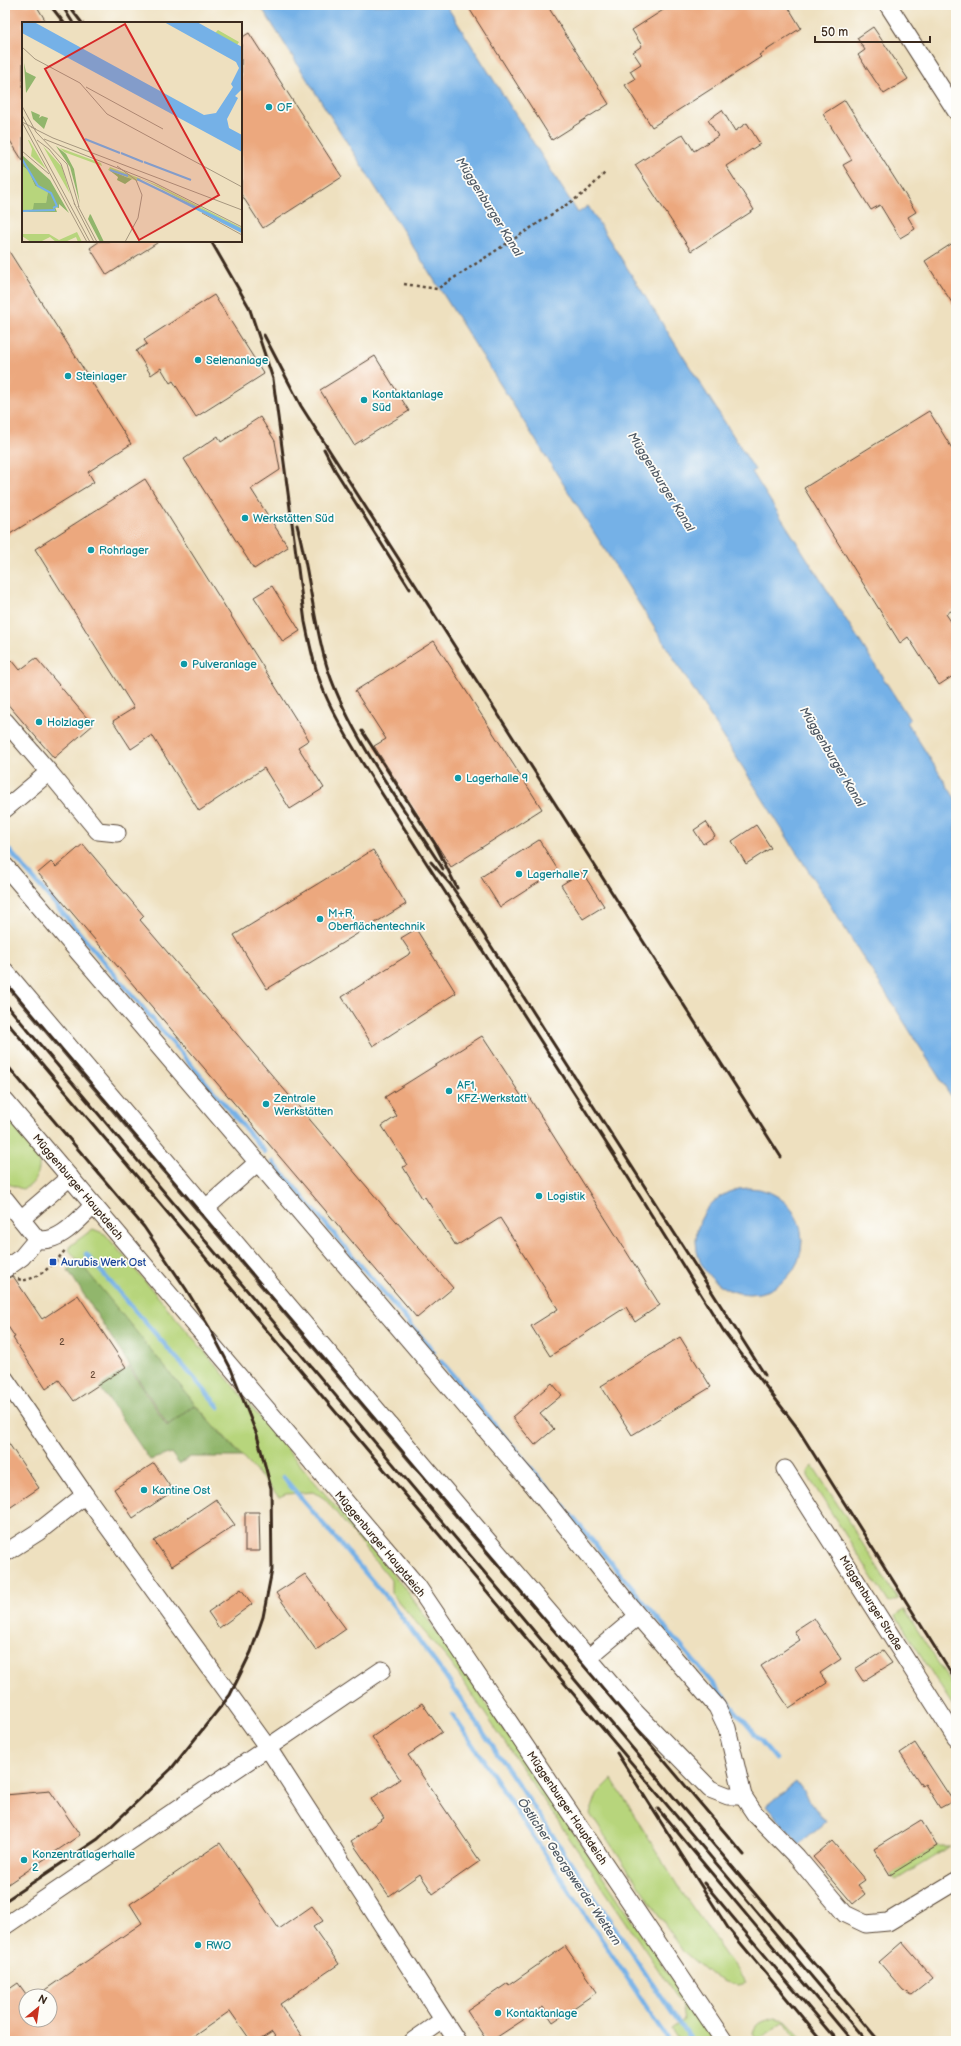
<svg xmlns="http://www.w3.org/2000/svg" width="961" height="2046" font-family="'Balsamiq Sans',sans-serif">
  <style>
    .green { fill: #b7d57c; stroke: #79804d }
    .forest { fill: #91b66c; stroke: #667045 }
    .water { fill: #75b1e7; stroke: #586e82 }
    .lines { fill: none; stroke-linecap: round; stroke-linejoin: round }
    .stream { stroke: #75b1e7; stroke-width: 4.5 }
    .building { fill: #eca87e }
    .minor-casing { stroke: #564536; stroke-width: 19 }
    .path { stroke: #564536; stroke-width: 2.5; stroke-dasharray: 3 3; stroke-linecap: butt }
    .minor { stroke: #fff; stroke-width: 17 }
    .rail { stroke: #3b2a1e; stroke-width: 3 }
    .culture-dot { fill: #0f9aa8; stroke: #fdfcf7; stroke-width: 1.5 }
    .transit-dot { fill: #1a4fb4; stroke: #fdfcf7; stroke-width: 1.5 }
    .labels { text-anchor: middle; dominant-baseline: central; stroke-width: 3.5; stroke-linejoin: round; paint-order: stroke }
    .number-label { font-size: 9px; fill: #674a36 }
    .culture-label { font-size: 11px; fill: #0d838f; stroke: #fdfcf7; text-anchor: start }
    .street-label { font-size: 11px; fill: #3b2a1e; stroke: #fdfcf7 }
    .transit-label { font-size: 11px; fill: #164399; stroke: #fdfcf7; text-anchor: start }
    .water-label { font-size: 12px; font-style: italic; fill: #4f5964; stroke: #fdfcf7 }
    .inset-river { fill: none; stroke: #75b1e7; stroke-width: 2 }
    .inset-road { fill: none; stroke: #a6977f; stroke-width: 1 }
    .view { fill: #d62828; fill-opacity: 0.15; stroke: #d62828; stroke-width: 2 }
    .inset-edge { fill: none; stroke: #3b2a1e; stroke-width: 2 }
  </style>
  <rect width="100%" height="100%" fill="#fdfcf7"/>
  <filter id="ink" filterUnits="userSpaceOnUse"><feTurbulence type="fractalNoise" baseFrequency=".025" numOctaves="2"/><feDisplacementMap in="SourceGraphic" scale="8" xChannelSelector="R" yChannelSelector="G"/><feConvolveMatrix kernelMatrix="1 2 1 2 8 2 1 2 1" color-interpolation-filters="sRGB"/></filter>
  <filter id="wash" filterUnits="userSpaceOnUse"><feTurbulence type="fractalNoise" baseFrequency=".012" numOctaves="4" result="noise"/><feDisplacementMap in="SourceGraphic" scale="16" xChannelSelector="R" yChannelSelector="G"/><feGaussianBlur stdDeviation="0.9" result="paint"/><feColorMatrix in="noise" values="0 0 0 0 0 0 0 0 0 0 0 0 0 0 0 0 0 1.4 0 .05"/><feComposite in="paint" operator="in"/></filter>
  <g filter="url(#wash)">
    <rect width="100%" height="100%" fill="#eee0bf"/>
    <g class="green">
      <path d="M5 1115C19 1131 49 1154 36 1177 33 1184 29 1187 22 1189L6 1183Z"/>
      <path d="M93 1229 105 1234 407 1591 455 1657 714 2041H679L671 2029 684 2020 681 2003 450 1662 391 1593V1580L325 1499 314 1492 286 1494 279 1497 195 1404 69 1250 71 1245Z"/>
      <path d="M813 1466 898 1599 889 1603 808 1476V1472Z"/>
      <path d="M904 1609 956 1691V1711L896 1616Z"/>
      <path d="M612 1779 679 1888 746 1983 739 1985 725 1982 712 1976 684 1952 590 1814 597 1794Z"/>
      <path d="M937 1846H951L896 1880 890 1875Z"/>
      <path d="M775 2018 786 2020 805 2041H799L785 2021 757 2040 753 2033C756 2021 764 2021 775 2018Z"/>
    </g>
    <g class="forest">
      <path d="M77 1259 195 1404 168 1425 68 1270Z"/>
      <path d="M129 1367 167 1426 195 1405 242 1457H190L179 1464 171 1453 150 1460 100 1387Z"/>
    </g>
    <g class="water">
      <path d="M260 5H446L578 213 588 206 755 470 752 472 910 720 907 722 956 800V1104Z"/>
      <circle cx="749" cy="1241" r="53"/>
      <path d="M796 1782 825 1822 799 1844 767 1806Z"/>
    </g>
    <g class="lines">
      <g class="stream">
        <path d="M10 851 265 1152"/>
        <path d="M273 1162 434 1352"/>
        <path d="M86 1254 219 1407"/>
        <path d="M441 1361 776 1759"/>
        <path d="M283 1477 392 1604 446 1677 691 2041"/>
        <path d="M453 1715 669 2041"/>
      </g>
    </g>
    <g id="blocks">
      <g class="building">
        <path d="M5 5H36L47 23H23V161L5 133Z"/>
        <path d="M467 5H547L609 104 552 140Z"/>
        <path d="M671 5H787L801 28 759 55 761 57 652 127 625 85 635 79 630 71 641 64 633 52 642 46 632 30Z"/>
        <path d="M873 27 908 79 884 94 858 55 865 50 857 38Z"/>
        <path d="M249 33 342 177 263 228 241 194V38Z"/>
        <path d="M845 100 916 212 908 217 915 229 900 238 880 205 871 210 843 165 852 160 823 114Z"/>
        <path d="M722 110 735 131 747 123 760 144 726 166 754 210 691 251 635 165 683 134 694 151 718 136 708 120Z"/>
        <path d="M100 241H160L107 275 90 248Z"/>
        <path d="M956 241V309L925 261Z"/>
        <path d="M5 245 131 444 88 472 94 482 5 537Z"/>
        <path d="M214 295 264 374 196 417 173 381 170 383 161 368 151 375 136 351 147 344 144 340Z"/>
        <path d="M375 356 409 411 354 445 320 390Z"/>
        <path d="M929 411 956 455V608L946 614 956 629V674L939 685 908 637 900 643 804 488Z"/>
        <path d="M260 417 275 441 280 470 251 489 288 547 254 569 184 459 218 436 221 442Z"/>
        <path d="M145 479 309 740 298 747 324 788 290 809 264 768 199 811 152 735 131 749 113 721 134 708 35 549Z"/>
        <path d="M272 586 300 631 283 642 254 597Z"/>
        <path d="M434 641 542 809 451 867 374 746 386 739 355 691Z"/>
        <path d="M36 658 93 725 54 758 5 701V666L12 660 20 670Z"/>
        <path d="M706 822 715 836 703 844 694 830Z"/>
        <path d="M756 825 771 848 746 864 732 841Z"/>
        <path d="M539 840 558 870 500 907 481 877Z"/>
        <path d="M83 844 144 916 140 920 453 1288 417 1318 38 873 51 862 56 867Z"/>
        <path d="M373 850 406 904 267 989 234 935Z"/>
        <path d="M582 872 604 906 583 919 561 885Z"/>
        <path d="M416 929 456 993 373 1046 342 997 411 953 401 938Z"/>
        <path d="M482 1036 522 1097 527 1094 660 1305 635 1322 626 1307 550 1356 531 1326 558 1309 500 1218 456 1246 425 1197 422 1198 403 1167 407 1165 382 1126 397 1116 385 1097Z"/>
        <path d="M13 1276 42 1319 78 1295 126 1367 74 1401 59 1380 46 1389 13 1338 15 1337 5 1322V1279Z"/>
        <path d="M680 1337 711 1387 632 1435 601 1386Z"/>
        <path d="M552 1383 562 1395 540 1413 554 1429 535 1445 512 1417Z"/>
        <path d="M5 1438 39 1488 5 1511Z"/>
        <path d="M154 1463 173 1491 133 1518 114 1489Z"/>
        <path d="M216 1499 235 1525 172 1566 154 1541Z"/>
        <path d="M245 1512H259L260 1551H245Z"/>
        <path d="M305 1574 346 1629 316 1650 276 1593Z"/>
        <path d="M241 1589 252 1604 219 1628 208 1612Z"/>
        <path d="M814 1618 841 1659 820 1673 827 1683 789 1708 761 1666 800 1640 794 1631Z"/>
        <path d="M883 1651 892 1663 863 1681 855 1669Z"/>
        <path d="M422 1703 442 1732 408 1755 480 1861 433 1894 420 1874 389 1896 351 1841 384 1818 371 1799 400 1779 372 1737Z"/>
        <path d="M915 1743 953 1801 940 1808 925 1784 922 1786 900 1753Z"/>
        <path d="M50 1791 80 1835 5 1886V1795Z"/>
        <path d="M921 1820 937 1846 890 1875 874 1849Z"/>
        <path d="M832 1841 865 1880 858 1885 865 1894 853 1904 813 1857Z"/>
        <path d="M220 1843 279 1929 312 1906 323 1921 313 1927 339 1964 280 2004 305 2041H278L272 2032 258 2041H251L230 2011 187 2041H9L5 2036V1992L18 1983 26 1994V2020H50V1996H36L142 1923 130 1904Z"/>
        <path d="M902 1942 933 1978 912 1995 903 1990 879 1962Z"/>
        <path d="M565 1946 597 1992 553 2022 543 2007 491 2041H487L467 2011 508 1983 509 1985Z"/>
      </g>
    </g>
  </g>
  <g filter="url(#ink)">
    <use href="#blocks" fill-opacity="0" stroke="#564536" stroke-width="1"/>
    <g class="lines">
      <defs>
        <g id="minor">
          <path d="M888 5 956 111"/>
          <path d="M5 721 49 772"/>
          <path d="M5 809 49 772 98 831 117 833"/>
          <path d="M5 866 533 1485 638 1616 717 1707 727 1728 743 1796 755 1814 797 1857 845 1914 866 1924 888 1922 956 1881"/>
          <path d="M5 971 481 1533 633 1710 710 1789 728 1796H743"/>
          <path d="M5 1101 418 1587 724 2041"/>
          <path d="M5 1199 37 1239C58 1245 79 1219 93 1206"/>
          <path d="M206 1208 258 1162"/>
          <path d="M21 1219 70 1177"/>
          <path d="M5 1269 22 1257 37 1239"/>
          <path d="M5 1379 85 1495 268 1748 457 2041"/>
          <path d="M785 1469 956 1738"/>
          <path d="M5 1553 38 1532 85 1495"/>
          <path d="M588 1658 638 1616"/>
          <path d="M5 1926 382 1670"/>
          <path d="M413 2041 443 2020"/>
        </g>
      </defs>
      <use href="#minor" class="minor-casing"/>
      <g class="path">
        <path d="M404 284 437 289 586 192 606 172"/>
        <path d="M18 1279C33 1285 57 1262 65 1250"/>
      </g>
      <use href="#minor" class="minor"/>
      <g class="rail">
        <path d="M50 5 64 23"/>
        <path d="M68 5 82 23"/>
        <path d="M63 7 73 23"/>
        <path d="M211 241 249 307 273 379 305 622C310 646 315 671 325 694 337 722 354 749 370 775L626 1174 723 1330 796 1426 956 1681"/>
        <path d="M264 335 301 406 781 1157"/>
        <path d="M324 449 335 470 410 589"/>
        <path d="M297 525C310 573 313 623 328 670 351 738 404 808 443 869"/>
        <path d="M362 731 435 844 457 888"/>
        <path d="M431 862 450 884 470 913 765 1375"/>
        <path d="M5 982 744 1855"/>
        <path d="M5 1003 879 2041"/>
        <path d="M5 1020 866 2041"/>
        <path d="M5 1063 144 1227 186 1289 209 1327 231 1369 257 1435 271 1488 272 1570 263 1617 251 1652 230 1695 171 1769 98 1839 5 1901"/>
        <path d="M617 1753 728 1928 822 2041"/>
        <path d="M658 1809 852 2041"/>
        <path d="M704 1883 837 2041"/>
      </g>
    </g>
  </g>
  <g class="culture-dot">
    <circle cx="269" cy="107" r="4"/>
    <circle cx="198" cy="360" r="4"/>
    <circle cx="68" cy="376" r="4"/>
    <circle cx="364" cy="400" r="4"/>
    <circle cx="245" cy="518" r="4"/>
    <circle cx="91" cy="550" r="4"/>
    <circle cx="184" cy="664" r="4"/>
    <circle cx="39" cy="722" r="4"/>
    <circle cx="458" cy="778" r="4"/>
    <circle cx="519" cy="874" r="4"/>
    <circle cx="320" cy="919" r="4"/>
    <circle cx="449" cy="1091" r="4"/>
    <circle cx="266" cy="1104" r="4"/>
    <circle cx="539" cy="1196" r="4"/>
    <circle cx="144" cy="1490" r="4"/>
    <circle cx="24" cy="1860" r="4"/>
    <circle cx="198" cy="1945" r="4"/>
    <circle cx="498" cy="2013" r="4"/>
  </g>
  <rect class="transit-dot" x="49" y="1258" width="8" height="8" rx="2"/>
  <g class="labels">
    <g class="number-label">
      <text x="62" y="1342">2</text>
      <text x="93" y="1375">2</text>
    </g>
    <g class="culture-label">
      <text x="277" y="107">OF</text>
      <text x="206" y="360">Selenanlage</text>
      <text x="76" y="376">Steinlager</text>
      <text x="372" y="394">Kontaktanlage<tspan x="372" dy="13">Süd</tspan></text>
      <text x="253" y="518">Werkstätten Süd</text>
      <text x="99" y="550">Rohrlager</text>
      <text x="192" y="664">Pulveranlage</text>
      <text x="47" y="722">Holzlager</text>
      <text x="466" y="778">Lagerhalle 9</text>
      <text x="527" y="874">Lagerhalle 7</text>
      <text x="328" y="913">M+R,<tspan x="328" dy="13">Oberflächentechnik</tspan></text>
      <text x="457" y="1085">AF1,<tspan x="457" dy="13">KFZ-Werkstatt</tspan></text>
      <text x="274" y="1098">Zentrale<tspan x="274" dy="13">Werkstätten</tspan></text>
      <text x="547" y="1196">Logistik</text>
      <text x="152" y="1490">Kantine Ost</text>
      <text x="32" y="1854">Konzentratlagerhalle<tspan x="32" dy="13">2</tspan></text>
      <text x="206" y="1945">RWO</text>
      <text x="506" y="2013">Kontaktanlage</text>
    </g>
    <g class="street-label">
      <text transform="translate(78 1187) rotate(50)">Müggenburger Hauptdeich</text>
      <text transform="translate(380 1544) rotate(50)">Müggenburger Hauptdeich</text>
      <text transform="translate(871 1603) rotate(58)">Müggenburger Straße</text>
      <text transform="translate(567 1808) rotate(56)">Müggenburger Hauptdeich</text>
    </g>
    <g class="transit-label">
      <text x="61" y="1262">Aurubis Werk Ost</text>
    </g>
    <g class="water-label">
      <text transform="translate(489 207) rotate(58)">Müggenburger Kanal</text>
      <text transform="translate(661 482) rotate(58)">Müggenburger Kanal</text>
      <text transform="translate(832 757) rotate(59)">Müggenburger Kanal</text>
      <text transform="translate(569 1872) rotate(56)">Östlicher Georgswerder Wettern</text>
    </g>
  </g>
  <g transform="translate(22 22)">
    <rect width="220" height="220" fill="#eee0bf"/>
    <path d="M196 8 217 20 215 23 193 11ZM6 118H7L24 147 9 134 10 127ZM21 124 40 145 48 172ZM38 126 79 141 80 144 42 130ZM0 144 6 148 13 164 26 169 24 181 5 190 0 189ZM88 145 130 161 137 164 220 206V209L128 161 119 157 115 159 86 148ZM55 210 60 220H56L54 215 43 220H34L28 215 18 220H9L0 214V212H27L37 218Z" fill="#b7d57c"/>
    <path d="M2 41 4 50 14 55 4 71ZM9 89 18 93 17 96 20 94 26 96 22 107 11 97ZM34 124 44 132 52 147 58 182 48 145ZM0 133 28 158 47 191 37 182V186L33 185 35 190H5L11 187 12 181H24L26 169 13 164 6 148 0 144ZM87 148 104 155 110 157 103 162 95 158 96 155ZM68 192 69 193 82 220H78L66 197Z" fill="#91b66c"/>
    <path d="M0 0H12L182 93 194 91 211 65 209 62 217 46 214 40 142 0H175L220 25V67L213 74 216 76 205 97 207 106 220 113V130L0 11Z" fill="#75b1e7"/>
    <path class="inset-river" d="M63 117 98 131M99 131 121 140M0 137 16 164 29 171 35 184 31 186M122 140 169 158M88 148 106 154M115 157 220 208M140 169 220 210M0 189 33 188"/>
    <path class="inset-road" d="M0 25 13 37 58 61 85 92 220 165M64 65 141 107M0 84 14 110 45 142 57 185M0 93 68 220M0 100 65 220M0 100 14 107M9 105 31 116 220 188M22 117 131 160 220 205M15 118 27 127 39 142 53 183M0 129 27 152M95 144 114 158 120 173 116 196 103 220M52 181 72 220M56 184 75 220M180 191 220 213"/>
    <path class="view" d="M103 2 197 173 117 218 23 47Z"/>
    <rect width="220" height="220" class="inset-edge"/>
  </g>
  <rect width="961" height="2046" fill="none" stroke="#fdfcf7" stroke-width="20"/>
  <g transform="translate(38 2008) rotate(29)"><circle r="19" fill="#fdfcf7" stroke="#afa8a0"/>
  <path d="M0-3L7 15L0 10L-7 15Z" fill="#c8321e"/>
  <text y="-6" font-size="11" font-weight="bold" text-anchor="middle" fill="#3b2a1e">N</text>
  </g>
  <path d="M815 36v6h115v-6" fill="none" stroke="#3b2a1e" stroke-width="2"/>
  <text x="821" y="36" font-size="12" fill="#3b2a1e" stroke="#fdfcf7" stroke-width="3" paint-order="stroke">50 m</text>
</svg>
